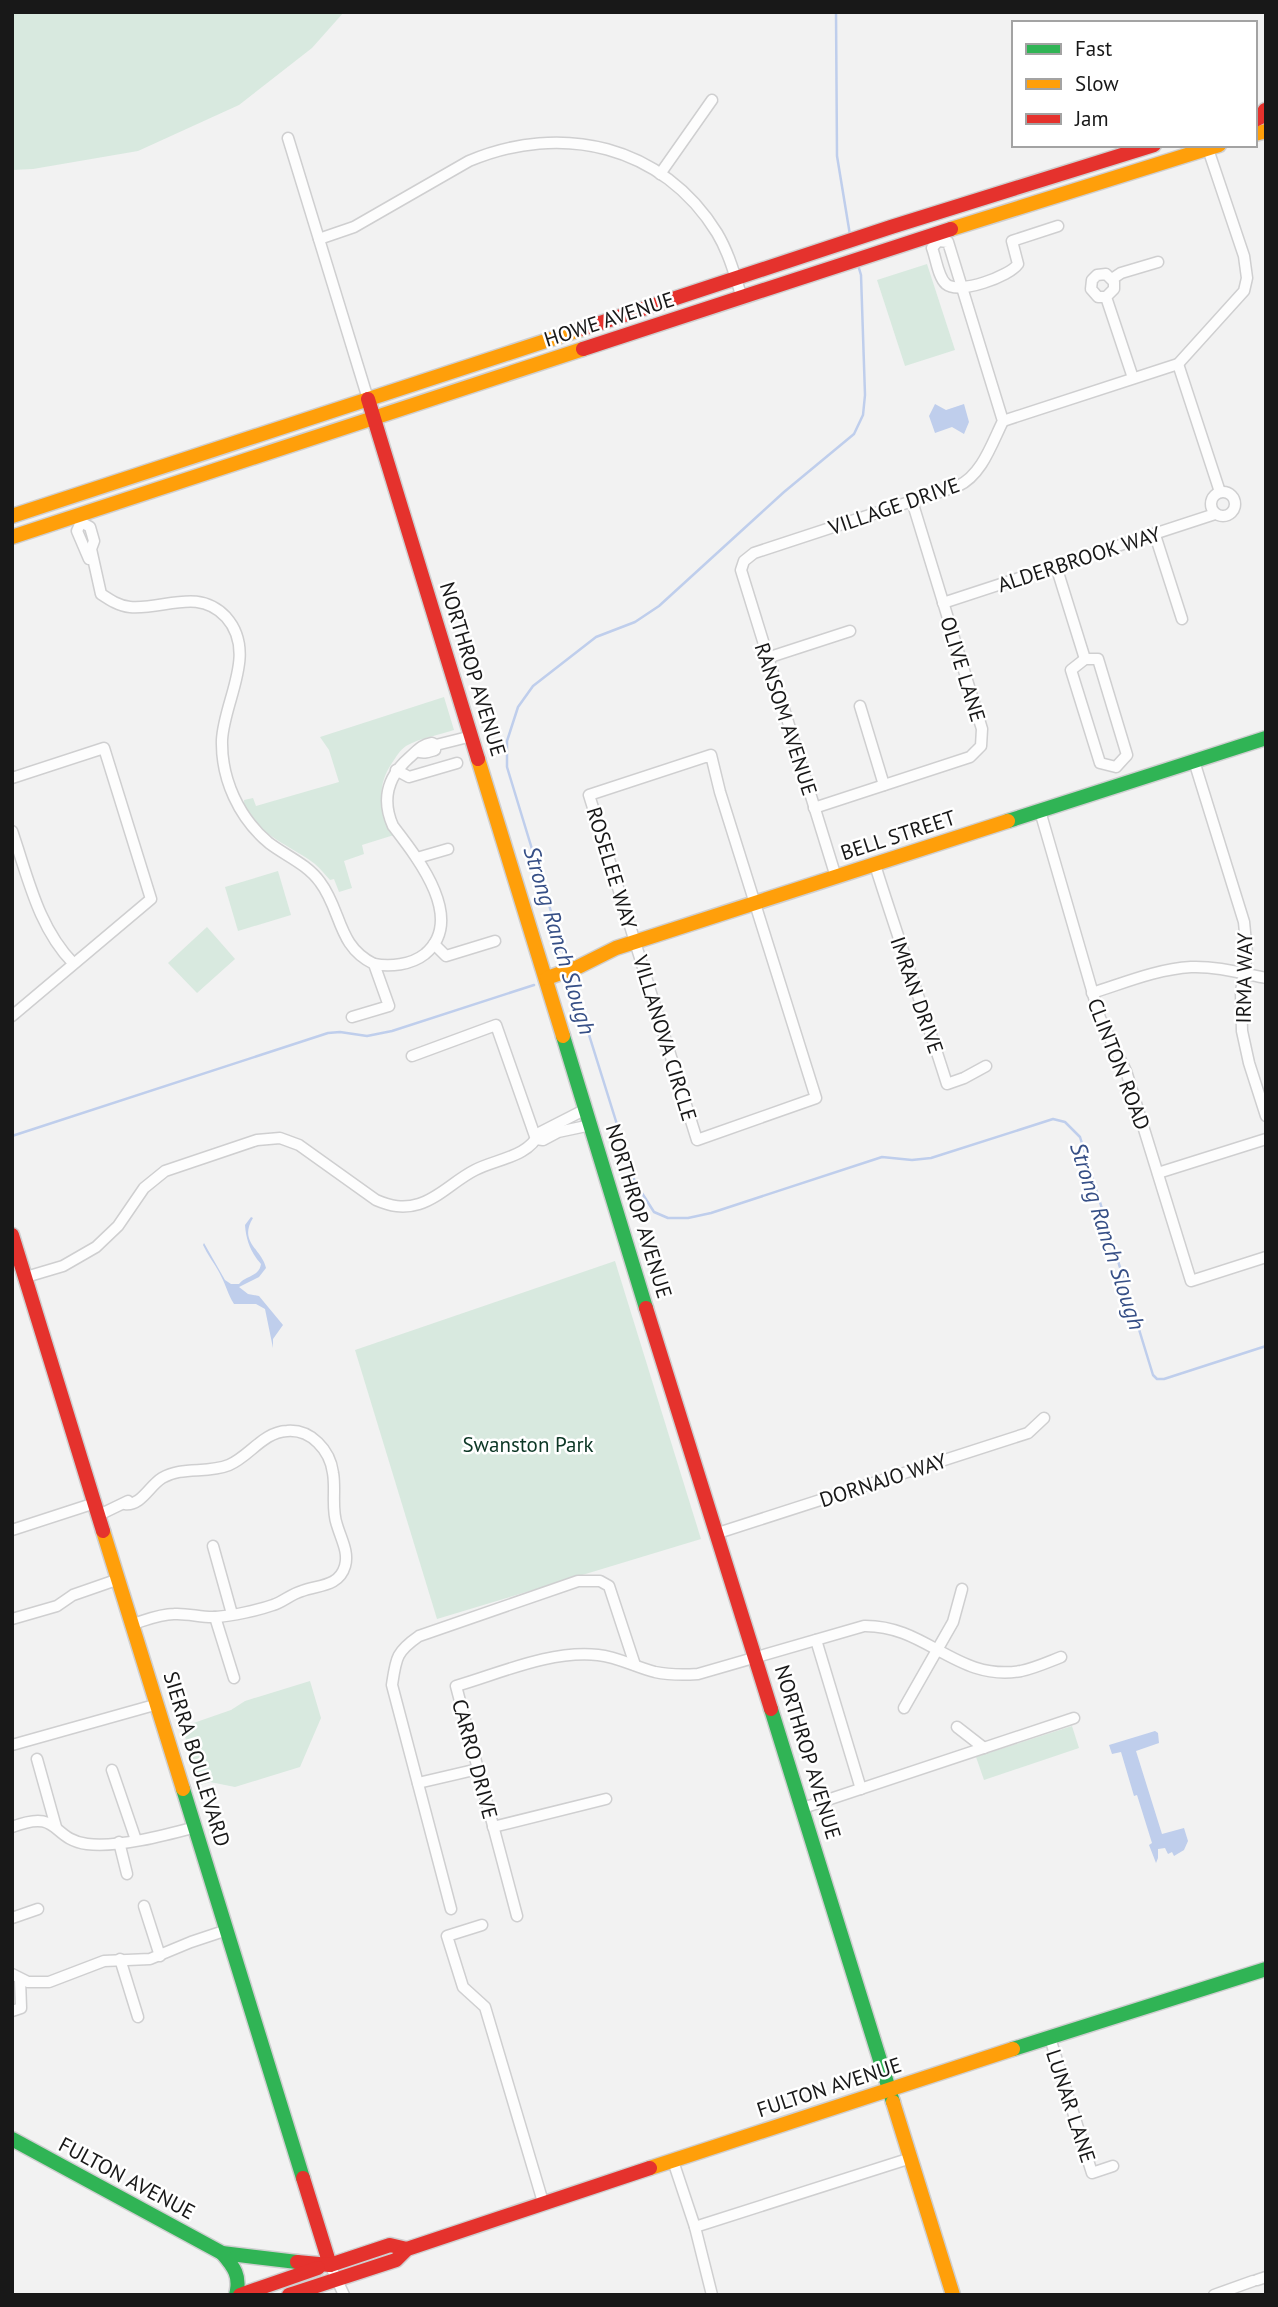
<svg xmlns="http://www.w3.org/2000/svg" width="1278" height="2307" font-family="'PT Sans',sans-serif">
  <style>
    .green { fill: #d8e9df }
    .water { fill: #bfceec }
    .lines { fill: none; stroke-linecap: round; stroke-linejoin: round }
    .stream { stroke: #bfceec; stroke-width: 2.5 }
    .street-casing { stroke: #cfcfd0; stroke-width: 13 }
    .fast-casing { stroke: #cfcfd0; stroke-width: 17 }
    .slow-casing { stroke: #cfcfd0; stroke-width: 17 }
    .jam-casing { stroke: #cfcfd0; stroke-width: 17 }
    .street { stroke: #fdfdfd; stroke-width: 10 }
    .fast { stroke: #30b455; stroke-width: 14 }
    .slow { stroke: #ff9f0a; stroke-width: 14 }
    .jam { stroke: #e5322d; stroke-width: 14 }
    .labels { text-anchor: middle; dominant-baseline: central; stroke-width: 5; stroke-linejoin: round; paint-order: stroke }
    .street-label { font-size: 21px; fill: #181818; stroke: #fff }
    .park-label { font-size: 21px; fill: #0c3725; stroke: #fff }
    .water-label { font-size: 23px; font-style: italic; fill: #364f86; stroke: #fff }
  </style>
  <rect width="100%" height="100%" fill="#f2f2f2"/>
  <g class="green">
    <path d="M12 12H344L312 48 239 105 138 151 33 169 12 170Z"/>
    <path d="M927 264 955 350 905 366 877 280Z"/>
    <path d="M444 697 454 730C439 735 420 738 406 746 400 750 396 757 392 763 375 788 381 810 394 835L362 845 364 854 344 861 352 888 339 892 334 879 330 880C325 875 321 869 315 864 297 849 243 828 244 800L253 798 256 806 339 782 329 750 320 737Z"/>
    <path d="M278 871 291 915 238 931 225 887Z"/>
    <path d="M207 927 235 959 197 993 168 963Z"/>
    <path d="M615 1261 701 1539 437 1619 355 1350Z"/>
    <path d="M310 1681 321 1718 300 1767 235 1787 210 1782 200 1785 182 1727 231 1710 245 1701Z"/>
    <path d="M1072 1726 1079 1748 984 1780 976 1757Z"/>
  </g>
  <g class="water">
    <path d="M935 404 946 410 964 404 969 422 964 434 952 427 935 433 929 416Z"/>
    <path d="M251 1217 253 1218C238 1242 262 1249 266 1268L259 1277 239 1287 248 1294 259 1296 283 1325 273 1339V1348L265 1309 256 1304H234C228 1295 226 1285 221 1276 216 1265 208 1256 203 1245L204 1243 225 1280 231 1284H239C246 1275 259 1277 261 1264 251 1253 246 1240 245 1225Z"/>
    <path d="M1155 1731 1158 1733 1159 1743 1136 1751 1162 1834 1184 1828 1188 1841 1184 1850 1174 1856 1172 1852 1168 1854 1165 1848 1158 1849V1858L1156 1863 1149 1845 1152 1843 1137 1795 1134 1796 1121 1752 1112 1754 1109 1745Z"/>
  </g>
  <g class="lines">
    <g class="stream">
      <path d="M836 12 837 156 850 235"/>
      <path d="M556 959 561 946"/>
      <path d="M567 964 507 767V741L518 707 533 686 596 637 635 622 659 606 784 492 854 434 863 415 865 395 861 275 858 265"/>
      <path d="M570 974 635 1182 654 1212 668 1218H688L711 1213 882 1157 912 1160 931 1158 1053 1119 1065 1122 1080 1137 1153 1375 1157 1379H1164L1266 1346"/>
      <path d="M12 1136 328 1033 340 1032 367 1036 392 1031 534 985"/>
    </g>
    <defs>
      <g id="street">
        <path d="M288 138 368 399"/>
        <path d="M660 174 712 100"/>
        <path d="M319 239 354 227 469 161C561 122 663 145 717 233 729 253 735 276 742 298"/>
        <path d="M938 241 932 248C936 258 938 277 946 284 959 295 1010 276 1018 264L1012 241 1058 226"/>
        <path d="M1112 279 1121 273 1158 262"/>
        <path d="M1106 297H1098L1091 289 1092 280 1097 275 1106 274 1114 282V289L1106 297 1133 378"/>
        <path d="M1178 364 1220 492"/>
        <path d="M1003 421 1178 364 1244 291 1247 278 1244 256 1208 149"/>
        <circle cx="1223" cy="504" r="12"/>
        <path d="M79 516 81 522 77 531 89 559"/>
        <path d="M81 522 90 527 94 541 91 549 101 594C110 600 119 606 130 607 164 610 198 587 226 617 258 653 224 700 222 740 221 779 239 818 269 843 286 856 307 864 320 882 342 911 337 946 374 964L389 1006 352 1017"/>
        <path d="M1155 535 1182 619"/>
        <path d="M1056 566 1085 659"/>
        <path d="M943 603 1215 514"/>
        <path d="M767 658 850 631"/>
        <path d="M1085 659H1098L1127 755 1116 767 1100 763 1071 670Z"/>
        <path d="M860 706 884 785"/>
        <path d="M417 751C423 754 428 752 435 750L436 745 472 736"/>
        <path d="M711 755 720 792 816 1098 697 1140 589 795Z"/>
        <path d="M1194 761 1244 922 1247 953 1241 992 1242 1031 1249 1063 1266 1116"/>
        <path d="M396 770 409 777 457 763"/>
        <path d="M12 778 104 748 151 899 12 1016"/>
        <path d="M814 808 970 757 981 746 982 729 912 501"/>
        <path d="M1040 811 1100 1018 1126 1071 1191 1281 1266 1257"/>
        <path d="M12 831C28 877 38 927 73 963"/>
        <path d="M417 858 448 849"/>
        <path d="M875 865C898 938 924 1011 947 1084L964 1078 986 1066"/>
        <path d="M836 877 741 570 744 561 754 553 958 486C982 475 992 443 1003 421L948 242 938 241"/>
        <path d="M434 944 446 956 495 941"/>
        <path d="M374 964C390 967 411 965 425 954 467 919 416 856 393 826 381 799 388 776 410 757 418 750 421 745 432 743L436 745"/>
        <path d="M1092 993C1124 983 1157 969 1191 967 1216 966 1241 973 1266 978"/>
        <path d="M412 1056 496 1025 536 1139"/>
        <path d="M536 1139 543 1140 558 1132 591 1125"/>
        <path d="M1158 1173 1266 1139"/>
        <path d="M26 1277 63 1266 96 1247 118 1226 144 1188 165 1171 257 1140 280 1138 299 1145 376 1200C390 1206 403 1209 419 1204 439 1198 455 1180 475 1170 496 1159 529 1157 539 1133L586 1109"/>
        <path d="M125 1504C141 1506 149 1486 162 1478 182 1466 207 1474 229 1465 250 1456 263 1432 287 1431 311 1429 330 1450 333 1473 336 1490 331 1509 337 1525 341 1539 349 1552 345 1566 339 1587 318 1585 302 1591 291 1594 283 1602 273 1605 259 1610 232 1616 216 1617 202 1618 188 1613 174 1614 160 1614 146 1620 133 1624"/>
        <path d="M99 1515 128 1501"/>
        <path d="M12 1530 95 1503"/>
        <path d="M718 1533 1028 1433 1044 1418"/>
        <path d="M213 1546 232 1614"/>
        <path d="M215 1617 234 1678"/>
        <path d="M12 1619 57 1606 73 1595 119 1579"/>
        <path d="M816 1640 861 1789"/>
        <path d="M904 1708 953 1622 962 1589"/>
        <path d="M957 1727 984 1748"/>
        <path d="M12 1745 158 1704"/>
        <path d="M37 1759 56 1827"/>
        <path d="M112 1770 136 1840"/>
        <path d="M418 1783 478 1769"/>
        <path d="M803 1808 1074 1718"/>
        <path d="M12 1827C61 1808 50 1839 87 1844 118 1848 166 1835 196 1827"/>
        <path d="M493 1827 606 1799"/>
        <path d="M119 1842 127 1874"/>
        <path d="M144 1906 160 1956"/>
        <path d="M451 1909 392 1685C396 1658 396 1652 419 1636L578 1581H600L609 1586 635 1665"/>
        <path d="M517 1916 456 1686C501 1673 550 1650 598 1655 618 1657 635 1667 655 1672 669 1675 683 1675 698 1674L864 1626C927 1625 956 1682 1021 1671 1035 1668 1048 1662 1061 1657"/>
        <path d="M12 1918 38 1909"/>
        <path d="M482 1925 447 1936 463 1987 485 2007 543 2202"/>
        <path d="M120 1959 138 2017"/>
        <path d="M12 1974 28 1982H49L104 1961 150 1959 191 1942 227 1930"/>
        <path d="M12 2011 21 2008 20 1979"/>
        <path d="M1050 2038 1092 2173 1113 2166"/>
        <path d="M673 2161 695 2227 712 2295"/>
        <path d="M695 2227 911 2158"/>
        <path d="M330 2265 344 2295"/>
        <path d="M1257 2280 1266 2277"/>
        <path d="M1214 2295 1253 2281"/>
      </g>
      <g id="fast">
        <path d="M1008 821 1266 738"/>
        <path d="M563 1036 646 1308"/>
        <path d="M771 1709 893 2102"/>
        <path d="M183 1789 303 2178"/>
        <path d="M1013 2049 1266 1969"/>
        <path d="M12 2139 222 2253 297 2262"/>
        <path d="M222 2253C234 2267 241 2276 236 2295"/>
      </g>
      <g id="slow">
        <path d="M1255 134 1266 131"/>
        <path d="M951 229 1219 145"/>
        <path d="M12 516 582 329"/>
        <path d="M12 537 583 349"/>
        <path d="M478 759 563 1036"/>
        <path d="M547 978 578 967 616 948 1008 821"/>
        <path d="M103 1531 183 1789"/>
        <path d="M893 2102 953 2295"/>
        <path d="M650 2168 1013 2049"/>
      </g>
      <g id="jam">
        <path d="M1255 120 1261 117 1265 110"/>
        <path d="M582 329 891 227 1154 145"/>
        <path d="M583 349 951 229"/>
        <path d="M368 399 478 759"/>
        <path d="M12 1235 103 1531"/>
        <path d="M646 1308 771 1709"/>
        <path d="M303 2178 330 2265"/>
        <path d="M297 2262 330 2265 390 2245 407 2249"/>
        <path d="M240 2295 318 2268"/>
        <path d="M289 2295 396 2260 407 2249 650 2168"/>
      </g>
    </defs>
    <use href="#street" class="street-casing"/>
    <use href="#fast" class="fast-casing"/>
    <use href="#slow" class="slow-casing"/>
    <use href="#jam" class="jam-casing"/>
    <use href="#street" class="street"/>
    <use href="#fast" class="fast"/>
    <use href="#slow" class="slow"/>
    <use href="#jam" class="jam"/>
  </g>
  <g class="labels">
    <g class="street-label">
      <text transform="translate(609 319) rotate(-18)">HOWE AVENUE</text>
      <text transform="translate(894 506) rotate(-19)">VILLAGE DRIVE</text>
      <text transform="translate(1079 559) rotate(-18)">ALDERBROOK WAY</text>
      <text transform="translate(473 669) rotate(73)">NORTHROP AVENUE</text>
      <text transform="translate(963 669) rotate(73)">OLIVE LANE</text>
      <text transform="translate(786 719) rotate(72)">RANSOM AVENUE</text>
      <text transform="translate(898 835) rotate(-18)">BELL STREET</text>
      <text transform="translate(612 868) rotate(73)">ROSELEE WAY</text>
      <text transform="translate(1244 978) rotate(-89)">IRMA WAY</text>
      <text transform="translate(917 995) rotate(71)">IMRAN DRIVE</text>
      <text transform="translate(665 1038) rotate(73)">VILLANOVA CIRCLE</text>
      <text transform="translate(1119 1064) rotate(69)">CLINTON ROAD</text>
      <text transform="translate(639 1211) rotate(73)">NORTHROP AVENUE</text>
      <text transform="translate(883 1480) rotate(-18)">DORNAJO WAY</text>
      <text transform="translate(808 1752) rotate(73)">NORTHROP AVENUE</text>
      <text transform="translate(197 1759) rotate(73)">SIERRA BOULEVARD</text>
      <text transform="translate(475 1759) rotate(75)">CARRO DRIVE</text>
      <text transform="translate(829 2087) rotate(-18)">FULTON AVENUE</text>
      <text transform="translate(1071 2106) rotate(72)">LUNAR LANE</text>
      <text transform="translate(127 2178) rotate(28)">FULTON AVENUE</text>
    </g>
    <g class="park-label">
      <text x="528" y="1444">Swanston Park</text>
    </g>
    <g class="water-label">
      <text transform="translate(560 940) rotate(73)">Strong Ranch Slough</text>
      <text transform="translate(1108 1236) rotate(72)">Strong Ranch Slough</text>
    </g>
  </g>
  <rect width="1278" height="2307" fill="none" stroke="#181818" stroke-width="28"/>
  <rect x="1012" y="21" width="245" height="126" fill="#ffffff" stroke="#a3a3a3" stroke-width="2"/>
  <rect x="1026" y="44" width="35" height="10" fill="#30b455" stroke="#a3a3a3" stroke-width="2"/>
  <text x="1075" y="56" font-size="21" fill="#181818">Fast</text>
  <rect x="1026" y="79" width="35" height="10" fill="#ff9f0a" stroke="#a3a3a3" stroke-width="2"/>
  <text x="1075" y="91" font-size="21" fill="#181818">Slow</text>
  <rect x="1026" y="114" width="35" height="10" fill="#e5322d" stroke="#a3a3a3" stroke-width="2"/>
  <text x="1075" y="126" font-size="21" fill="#181818">Jam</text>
</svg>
